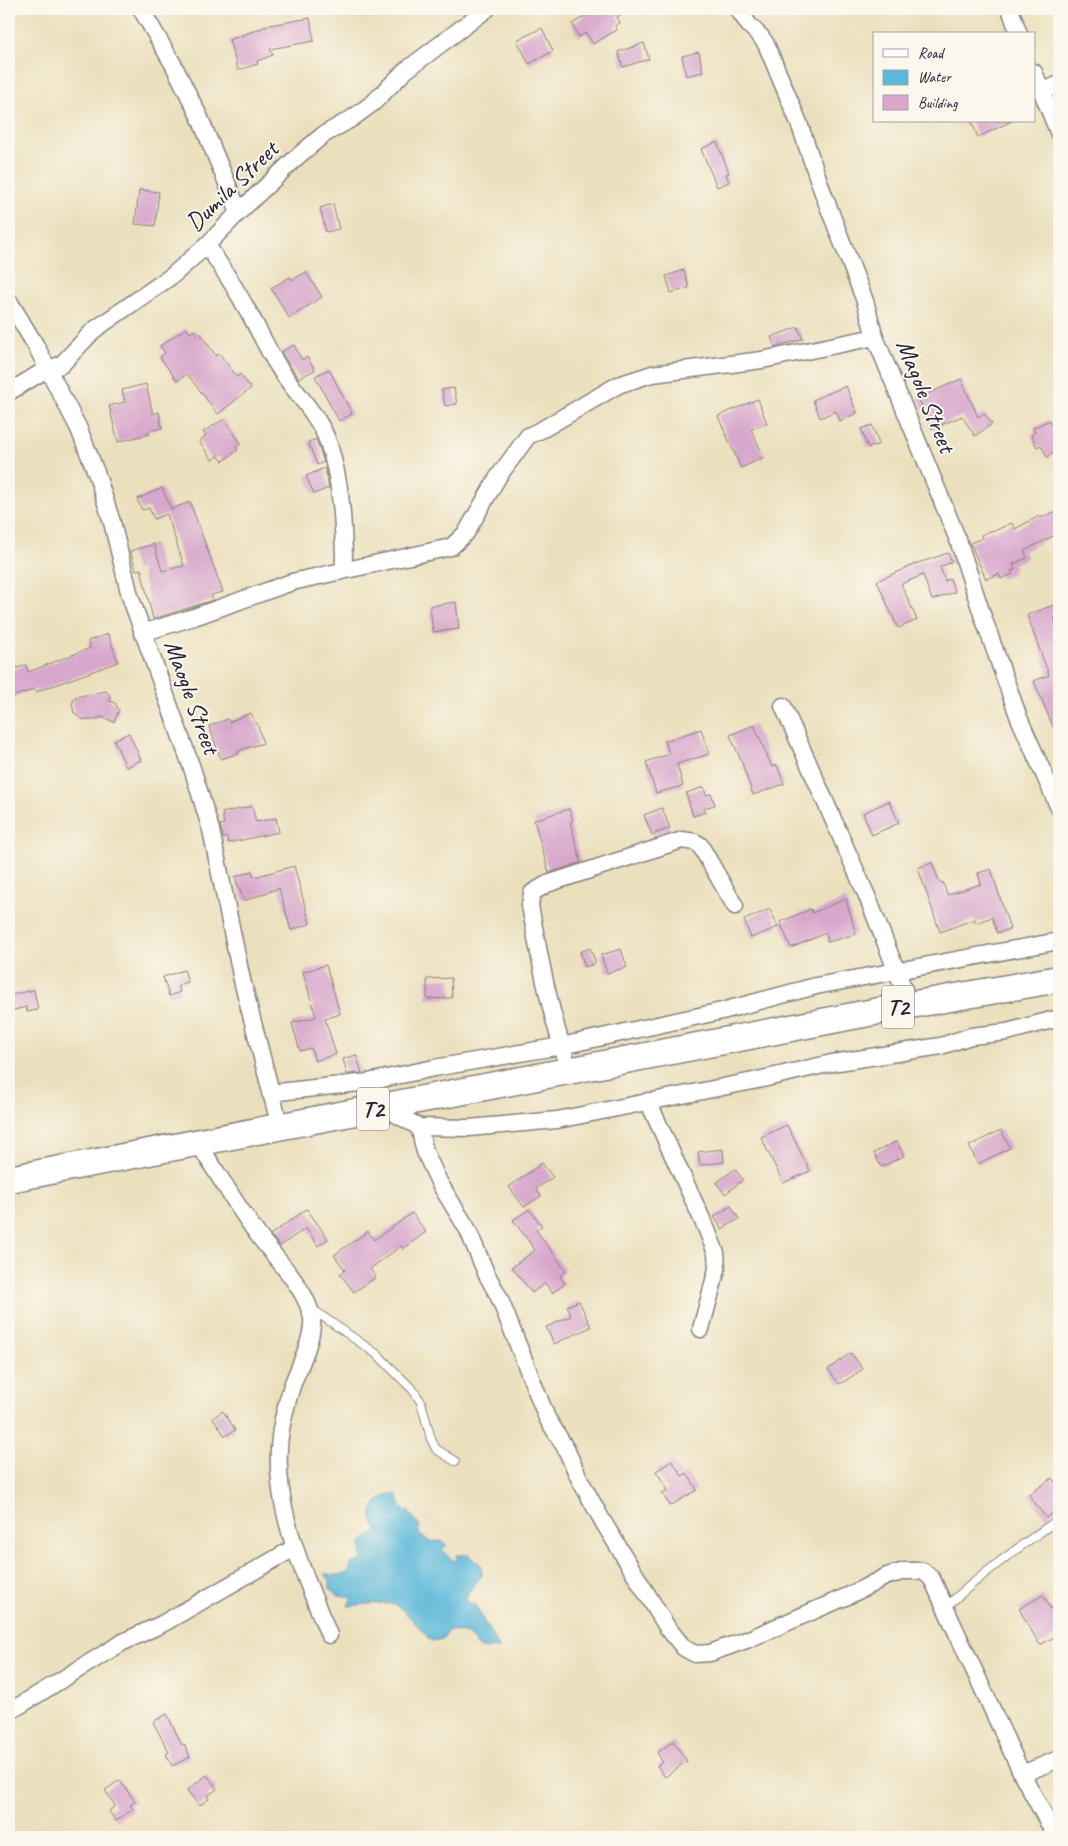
<svg xmlns="http://www.w3.org/2000/svg" width="1068" height="1846" font-family="Caveat,sans-serif">
  <style>
    .water { fill: #5cb8da; stroke: #3f6d8a }
    .building { fill: #d8a8cc }
    .lines { fill: none; stroke-linecap: round; stroke-linejoin: round }
    .service-casing { stroke: #86817c; stroke-width: 10 }
    .minor-casing { stroke: #86817c; stroke-width: 19 }
    .trunk-casing { stroke: #86817c; stroke-width: 29 }
    .service { stroke: #fff; stroke-width: 8 }
    .minor { stroke: #fff; stroke-width: 16 }
    .trunk { stroke: #fff; stroke-width: 26 }
    .labels { text-anchor: middle; dominant-baseline: central; stroke-width: 4; stroke-linejoin: round; paint-order: stroke }
    .shield { fill: #fbf7ec; stroke: #636270; stroke-width: 1 }
    .shield-label { font-size: 24px; font-weight: bold; fill: #22223b }
    .street-label { font-size: 25px; fill: #22223b; stroke: #fbf7ec }
  </style>
  <rect width="100%" height="100%" fill="#fbf7ec"/>
  <filter id="ink" filterUnits="userSpaceOnUse"><feTurbulence type="fractalNoise" baseFrequency=".02" numOctaves="2"/><feDisplacementMap in="SourceGraphic" scale="10" xChannelSelector="R" yChannelSelector="G"/><feConvolveMatrix kernelMatrix="1 2 1 2 8 2 1 2 1" color-interpolation-filters="sRGB"/></filter>
  <filter id="wash" filterUnits="userSpaceOnUse"><feTurbulence type="fractalNoise" baseFrequency=".0096" numOctaves="4" result="noise"/><feDisplacementMap in="SourceGraphic" scale="20" xChannelSelector="R" yChannelSelector="G"/><feGaussianBlur stdDeviation="1.12" result="paint"/><feColorMatrix in="noise" values="0 0 0 0 0 0 0 0 0 0 0 0 0 0 0 0 0 1.4 0 .05"/><feComposite in="paint" operator="in"/></filter>
  <g filter="url(#wash)">
    <rect width="100%" height="100%" fill="#ebe0bd"/>
    <path class="water" d="M397 1494 401 1507 408 1511 420 1527 419 1534 430 1542 440 1541 447 1545 442 1549 450 1559 456 1561 457 1555H469L481 1565 482 1575 467 1594 466 1601 475 1605 499 1649 479 1648 468 1634 448 1630 443 1639 431 1641C423 1632 406 1610 395 1605 384 1601 360 1605 348 1606L352 1597 338 1595 330 1589V1580L324 1574 340 1575 349 1573 351 1564 362 1560 361 1543 378 1531C376 1527 372 1521 372 1516 372 1501 385 1495 397 1494Z"/>
    <g id="blocks">
      <g class="building">
        <path d="M584 9H630L617 17 620 23 615 26 617 30 593 44 586 33 579 37 572 24 587 15Z"/>
        <path d="M310 18 314 41 270 49 273 55 257 61 258 64 238 70 229 40 270 25Z"/>
        <path d="M542 28 553 51 529 64 517 40Z"/>
        <path d="M644 43 649 59 623 67 618 52Z"/>
        <path d="M699 52 703 72 686 76 682 56Z"/>
        <path d="M971 121H1012L978 137Z"/>
        <path d="M717 142 729 173 726 174 729 182 717 187 701 149Z"/>
        <path d="M139 190 159 192 155 226 135 224Z"/>
        <path d="M333 204 339 229 326 232 320 208Z"/>
        <path d="M684 270 689 288 671 293 666 276Z"/>
        <path d="M306 272 322 297 289 318 271 288 290 277 292 280Z"/>
        <path d="M798 327 803 339 775 347 771 337Z"/>
        <path d="M186 328 190 333 194 330 198 335 200 333 216 356 219 353 237 377 240 374 251 388 218 414 187 374 177 381 160 357 165 353 160 346Z"/>
        <path d="M294 345 302 360 307 357 315 370 299 378 281 352Z"/>
        <path d="M329 369 352 414 339 421 315 376Z"/>
        <path d="M961 379 978 417 984 413 992 424 975 436 962 416 932 429 918 398Z"/>
        <path d="M146 384 153 414 159 412 162 428 148 431 149 434 118 442 109 406 125 402 122 390Z"/>
        <path d="M846 386 857 413 840 421 836 411 820 418 813 400Z"/>
        <path d="M454 388 457 404 445 406 442 390Z"/>
        <path d="M758 399 767 424 751 429 764 457 741 468 718 416Z"/>
        <path d="M224 419 241 444 236 447 238 450 223 461 218 456 212 460 199 441 206 436 203 432Z"/>
        <path d="M1049 420 1059 438V450L1047 457 1041 445 1037 447 1031 435 1035 432 1033 428Z"/>
        <path d="M872 425 879 444 868 448 861 429Z"/>
        <path d="M316 439 324 462 317 465 308 442Z"/>
        <path d="M325 468 329 488 314 494 306 476Z"/>
        <path d="M162 488 171 509 190 502 223 592 211 595 213 600 153 619 141 569 136 570 130 551 154 544 162 571 184 566 167 514 154 519 149 508 142 510 137 499Z"/>
        <path d="M1059 510V533L1024 551 1027 558 1013 564 1015 570 1011 571 1013 574 1001 579 999 574 986 579 970 543 983 538 981 535 993 530 994 531 1012 523 1015 529 1039 516 1040 518Z"/>
        <path d="M948 553 952 562 940 567 945 581 950 579 955 592 932 600 923 575 901 584 917 620 898 628 877 581 915 564Z"/>
        <path d="M456 602 459 629 433 632 430 606Z"/>
        <path d="M1059 603V616L1054 618 1059 631V741L1034 681 1049 675 1027 615Z"/>
        <path d="M108 634 118 662 36 692 35 689 9 698V671L26 665 28 672 90 648 88 641Z"/>
        <path d="M106 691 110 695V701L115 703 119 710 114 722 102 717 90 720 81 719 74 713 72 704 75 697Z"/>
        <path d="M251 713 255 723H257L263 743 238 751 239 753 221 759 209 726 228 719 229 722Z"/>
        <path d="M754 725 772 767 777 765 784 784 753 795 742 763 730 735Z"/>
        <path d="M701 729 709 754 677 764 683 786 656 793 646 762 669 754 665 741Z"/>
        <path d="M129 733 141 760 126 767 114 740Z"/>
        <path d="M704 787 706 795 711 794 715 805 704 808 706 812 693 816 686 793Z"/>
        <path d="M889 801 899 823 872 835 863 813Z"/>
        <path d="M252 806 256 822 276 818 279 832 228 843 227 837 223 838 220 825 224 824 222 813Z"/>
        <path d="M662 808 670 828 652 835 644 815Z"/>
        <path d="M569 809 573 821 570 822 581 862 549 873 534 820Z"/>
        <path d="M932 863 940 883 943 882 947 895 981 884 978 873 991 869 1010 929 997 933 992 917 976 923 975 919 940 932 918 868Z"/>
        <path d="M294 866 310 924 291 930 279 888 244 901 235 877 252 871 254 877Z"/>
        <path d="M846 899 856 934 828 942 826 933 791 948 780 922 811 909 812 913Z"/>
        <path d="M770 909 778 927 751 938 744 920Z"/>
        <path d="M590 948 596 963 585 967 580 952Z"/>
        <path d="M621 949 627 967 607 973 601 955Z"/>
        <path d="M326 965 340 1014 325 1019 336 1054 315 1061 311 1048 300 1051 292 1023 316 1017 303 972Z"/>
        <path d="M184 970 188 982 178 985 180 992 169 996 163 977Z"/>
        <path d="M451 978 452 998 427 999V979Z"/>
        <path d="M34 990 38 1010 27 1012 26 1007 14 1010 10 995Z"/>
        <path d="M356 1055 362 1073 347 1074 343 1059Z"/>
        <path d="M787 1125 810 1171 783 1183 761 1137Z"/>
        <path d="M1001 1130 1010 1148 978 1164 969 1146Z"/>
        <path d="M897 1141 904 1156 881 1167 874 1153Z"/>
        <path d="M723 1149 724 1162 700 1165 698 1152Z"/>
        <path d="M542 1163 553 1177 536 1189 541 1196 524 1207 509 1187Z"/>
        <path d="M735 1169 743 1180 725 1194 716 1183Z"/>
        <path d="M731 1206 739 1219 722 1229 714 1217Z"/>
        <path d="M307 1209 328 1239 318 1246 306 1228 280 1246 270 1235Z"/>
        <path d="M529 1209 542 1226 536 1230 566 1271 560 1276 565 1284 552 1293 545 1283 532 1293 512 1267 535 1250 513 1220Z"/>
        <path d="M412 1213 426 1232 403 1249 401 1246 370 1269 376 1277 354 1292 340 1274 345 1270 334 1255 368 1231 374 1240Z"/>
        <path d="M579 1301 591 1327 554 1344 546 1327 571 1316 567 1306Z"/>
        <path d="M851 1353 863 1369 842 1383V1382L839 1384 828 1369Z"/>
        <path d="M223 1411 235 1430 225 1436 213 1418Z"/>
        <path d="M672 1461 682 1476 687 1473 697 1490 670 1506 662 1493 668 1490 656 1471Z"/>
        <path d="M1052 1478 1059 1488V1508L1046 1518 1029 1495Z"/>
        <path d="M1043 1595 1051 1609 1059 1604V1634L1040 1645 1019 1609Z"/>
        <path d="M167 1714 182 1745 184 1744 190 1757 172 1766 166 1754 169 1752 153 1722Z"/>
        <path d="M673 1741 687 1761 665 1777 657 1766 663 1762 657 1753Z"/>
        <path d="M207 1775 217 1789 207 1796 209 1799 199 1806 187 1790Z"/>
        <path d="M120 1780 135 1802 130 1805 133 1809 116 1821 109 1811 115 1806 105 1790Z"/>
      </g>
    </g>
  </g>
  <g filter="url(#ink)">
    <use href="#blocks" fill-opacity="0" stroke="#86817c" stroke-width="1"/>
    <g class="lines">
      <defs>
        <g id="service">
          <path d="M312 1309 378 1355 413 1390 421 1402 431 1439 436 1449 455 1461"/>
          <path d="M945 1608C981 1574 1019 1547 1059 1519"/>
        </g>
        <g id="minor">
          <path d="M141 9 173 64 199 116 239 212"/>
          <path d="M738 9 749 25 761 37 766 44 799 123 823 193 865 301 875 337 958 540 982 614 1019 718 1059 808"/>
          <path d="M1010 9 1019 34"/>
          <path d="M1034 72 1059 134"/>
          <path d="M1042 92 1059 84"/>
          <path d="M207 245C220 265 234 285 245 306 257 326 266 347 278 366 293 391 319 415 328 442 342 483 344 528 344 570"/>
          <path d="M9 301 36 346 79 429 97 475 112 522 130 596 193 771 211 830 242 980 280 1127"/>
          <path d="M9 392 47 369 61 365 94 330 173 275 207 245 239 212 297 157 323 135 351 119 373 103 405 71 487 9"/>
          <path d="M142 633 194 617 292 582 451 547 466 533 498 477 528 436 543 429 618 385 652 374 762 360 875 337"/>
          <path d="M783 706 867 896 910 1005"/>
          <path d="M570 1072C551 1017 540 961 530 905L532 893 547 884 682 840 695 842 700 845 735 906"/>
          <path d="M270 1093 368 1082 434 1068 561 1046 722 1011 816 986 1059 941"/>
          <path d="M648 1101 707 1230 716 1253 717 1269 701 1329"/>
          <path d="M383 1107 419 1127 469 1128 557 1120 758 1080 832 1063 941 1046 971 1036 1007 1032 1059 1018"/>
          <path d="M419 1127 425 1152 440 1184 468 1230 486 1273 499 1297 547 1418 566 1449 580 1480 602 1520 667 1627 684 1648 695 1654 710 1653 749 1639 850 1595 887 1576 905 1571H923L932 1579 1022 1774 1056 1837"/>
          <path d="M198 1143C218 1174 237 1206 258 1235 275 1258 307 1289 312 1318 314 1337 300 1365 293 1383 289 1394 286 1407 283 1419 266 1494 302 1568 329 1635"/>
          <path d="M9 1712 123 1642 162 1624 294 1548"/>
          <path d="M1022 1774 1059 1759"/>
        </g>
        <path id="trunk" d="M9 1179 910 1005 1059 979"/>
      </defs>
      <use href="#service" class="service-casing"/>
      <use href="#minor" class="minor-casing"/>
      <use href="#trunk" class="trunk-casing"/>
      <use href="#service" class="service"/>
      <use href="#minor" class="minor"/>
      <use href="#trunk" class="trunk"/>
    </g>
  </g>
  <g class="labels">
    <g class="shield">
      <rect x="882" y="985.5" width="32" height="43" rx="4"/>
      <rect x="357" y="1087.5" width="32" height="43" rx="4"/>
    </g>
    <g class="shield-label">
      <text x="898" y="1007">T2</text>
      <text x="373" y="1109">T2</text>
    </g>
    <g class="street-label">
      <text transform="translate(232 186) rotate(-44)">Dumila Street</text>
      <text transform="translate(926 396) rotate(68)">Magole Street</text>
      <text transform="translate(192 697) rotate(70)">Maogle Street</text>
    </g>
  </g>
  <rect width="1068" height="1846" fill="none" stroke="#fbf7ec" stroke-width="30"/>
  <rect x="873" y="32" width="162" height="90" fill="#fbf7ec" stroke="#a4a2a5"/>
  <rect x="883" y="49" width="25" height="8" fill="#ffffff" stroke="#a4a2a5"/>
  <text x="918" y="58" font-size="15" fill="#22223b">Road</text>
  <rect x="883" y="70" width="25" height="15" fill="#5cb8da" stroke="#a4a2a5"/>
  <text x="918" y="82" font-size="15" fill="#22223b">Water</text>
  <rect x="883" y="95" width="25" height="15" fill="#d8a8cc" stroke="#a4a2a5"/>
  <text x="918" y="108" font-size="15" fill="#22223b">Building</text>
</svg>
